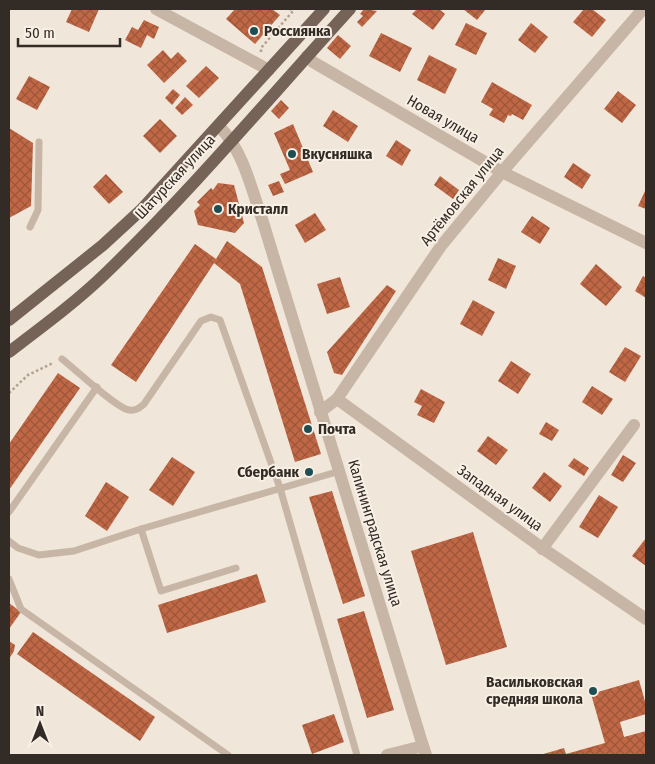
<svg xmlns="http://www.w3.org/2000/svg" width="655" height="764" font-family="'Fira Sans Condensed',sans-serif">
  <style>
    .building { fill: url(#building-cross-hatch) }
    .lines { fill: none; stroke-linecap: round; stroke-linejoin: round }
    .path { stroke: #b3a090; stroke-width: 2.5; stroke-dasharray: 2.5 2.5; stroke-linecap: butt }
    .service { stroke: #c7b6a6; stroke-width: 7 }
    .minor { stroke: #c7b6a6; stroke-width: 12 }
    .tertiary { stroke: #c7b6a6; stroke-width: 12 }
    .primary { stroke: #756358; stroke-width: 12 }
    .poi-dot { fill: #1e4e53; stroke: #f8f0e5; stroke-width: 2 }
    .labels { text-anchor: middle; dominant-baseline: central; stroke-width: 4; stroke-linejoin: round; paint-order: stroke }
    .poi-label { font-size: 15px; font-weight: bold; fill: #332b26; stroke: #f8f0e5; text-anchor: start }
    .street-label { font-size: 15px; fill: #332b26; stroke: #f8f0e5 }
  </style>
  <defs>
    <pattern id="building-cross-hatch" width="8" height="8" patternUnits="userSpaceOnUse" patternTransform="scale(1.25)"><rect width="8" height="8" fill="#c06846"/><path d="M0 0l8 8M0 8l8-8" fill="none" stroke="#9d563a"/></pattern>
  </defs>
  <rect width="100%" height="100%" fill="#f0e6d9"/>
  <g class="building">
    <path d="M72 9H99L89 32 66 22Z"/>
    <path d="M235 9H272L280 15 255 44 226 19Z"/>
    <path d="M364 9 377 11 362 27 357 22 363 16 360 14Z"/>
    <path d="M417 9H439L445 14 433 30 412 14Z"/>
    <path d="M463 9H486L477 20Z"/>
    <path d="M584 9H592L606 20 592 37 573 22Z"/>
    <path d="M144 20 159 27 154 39 147 35 141 48 125 40 132 27 138 30Z"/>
    <path d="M466 23 487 33 476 55 455 45Z"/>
    <path d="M531 23 548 37 535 53 518 40Z"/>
    <path d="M381 33 412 48 400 72 369 56Z"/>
    <path d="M338 35 351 46 340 59 327 48Z"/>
    <path d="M163 50 171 59 178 52 187 61 164 83 147 65Z"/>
    <path d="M429 55 457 69 445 94 417 80Z"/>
    <path d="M206 66 219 78 199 98 186 86Z"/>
    <path d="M29 76 50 87 37 110 16 99Z"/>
    <path d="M492 82 532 105 523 120 512 114 511 116 508 115 504 123 489 115 493 109 481 102Z"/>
    <path d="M173 89 180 95 172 105 165 98Z"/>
    <path d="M618 91 636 105 622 123 604 109Z"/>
    <path d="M185 97 193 105 182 115 175 108Z"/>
    <path d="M281 100 289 108 279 119 271 111Z"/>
    <path d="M333 110 358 126 348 142 323 126Z"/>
    <path d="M160 119 177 136 160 153 143 136Z"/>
    <path d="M293 124 313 172 285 184 280 174 290 170 274 133Z"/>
    <path d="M9 128 33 143 31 206 9 218Z"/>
    <path d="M396 140 411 150 402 166 386 156Z"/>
    <path d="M573 163 591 175 582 189 564 177Z"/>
    <path d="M106 174 123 192 109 204 93 187Z"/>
    <path d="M440 176 459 190 453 199 434 185Z"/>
    <path d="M279 181 284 192 273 196 268 185Z"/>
    <path d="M218 183 234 185 244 223 235 233 198 225 194 211 200 205 197 202 211 188 213 190Z"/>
    <path d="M646 189V209L638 206Z"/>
    <path d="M453 202 459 206 453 215 447 211Z"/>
    <path d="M315 213 326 230 305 243 295 225Z"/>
    <path d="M532 216 550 228 540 244 521 232Z"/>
    <path d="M227 241 262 267 321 454 295 462 240 284 214 263 136 382 111 365 195 244 216 259Z"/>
    <path d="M498 258 516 266 506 289 488 280Z"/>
    <path d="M596 264 622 287 606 306 580 284Z"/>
    <path d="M643 276 646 278V298L635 291Z"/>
    <path d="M340 277 350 307 327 314 317 284Z"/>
    <path d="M387 285 396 291 342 375 334 373 327 352Z"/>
    <path d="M473 300 495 312 482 336 460 324Z"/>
    <path d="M625 347 641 356 625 382 609 372Z"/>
    <path d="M511 361 531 374 518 394 498 381Z"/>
    <path d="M58 373 80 388 9 490V444Z"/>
    <path d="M592 386 613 399 602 415 582 402Z"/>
    <path d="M421 389 445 402 434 423 417 415 422 406 414 402Z"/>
    <path d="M546 422 559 430 552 441 539 434Z"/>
    <path d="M488 436 508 450 496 465 477 451Z"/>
    <path d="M623 455 636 463 623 482 611 475Z"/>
    <path d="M172 457 195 472 173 506 149 490Z"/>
    <path d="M574 458 589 468 584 476 568 466Z"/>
    <path d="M544 472 562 486 550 502 532 488Z"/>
    <path d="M106 482 129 497 107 531 85 516Z"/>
    <path d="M332 491 365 596 343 604 309 497Z"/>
    <path d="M599 495 618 507 598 538 579 527Z"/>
    <path d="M473 532 507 647 446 665 411 551Z"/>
    <path d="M646 538V566L632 556Z"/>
    <path d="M257 574 266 602 167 633 158 605Z"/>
    <path d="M9 603 21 612 9 629Z"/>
    <path d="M364 611 394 710 367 718 337 619Z"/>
    <path d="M33 632 155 717 140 741 17 654Z"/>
    <path d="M9 641 15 645 14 651 9 659Z"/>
    <path d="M639 680 646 705V714L620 722 624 737 646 731V755H540L564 748 566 754 605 743 591 694Z"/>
    <path d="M334 714 344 742 312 754 302 725Z"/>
  </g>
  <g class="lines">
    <g class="path">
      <path d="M261 52V48L293 11 290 9"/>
      <path d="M9 393 28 375 53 363"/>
    </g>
    <g class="service">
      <path d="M30 227 38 210 39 142"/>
      <path d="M62 359C75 369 116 408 129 410 136 411 139 408 144 404L201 321 211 317 220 320 280 488 357 755"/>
      <path d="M9 512 97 387"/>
      <path d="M141 529 161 591 236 568"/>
      <path d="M9 541 18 548 39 555 74 551 141 529 340 471"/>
      <path d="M9 579 21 609 228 755"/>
    </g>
    <g class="minor">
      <path d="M156 9 269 70"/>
      <path d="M643 9 502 172 441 246 337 399 545 550 646 619"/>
      <path d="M307 56 313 62 502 172 646 243"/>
      <path d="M542 549 634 425"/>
      <path d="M387 755 423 746 426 755"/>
    </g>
    <g class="tertiary">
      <path d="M219 126C244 152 251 188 263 222L423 746"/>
      <path d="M320 412 337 399"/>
    </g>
    <g class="primary">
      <path d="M9 320 103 245 141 210 324 9"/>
      <path d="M9 352C42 327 76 302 106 273 192 190 270 97 350 9"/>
    </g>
  </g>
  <g class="poi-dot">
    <circle cx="254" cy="31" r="5"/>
    <circle cx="292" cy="154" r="5"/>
    <circle cx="218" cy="209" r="5"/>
    <circle cx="308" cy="429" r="5"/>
    <circle cx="309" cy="472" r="5"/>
    <circle cx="593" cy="691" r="5"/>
  </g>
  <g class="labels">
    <g class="poi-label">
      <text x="264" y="31">Россиянка</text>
      <text x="302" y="154">Вкусняшка</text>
      <text x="228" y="209">Кристалл</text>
      <text x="318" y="429">Почта</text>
      <text x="299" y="472" text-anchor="end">Сбербанк</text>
      <text x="583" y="682" text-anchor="end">Васильковская<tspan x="583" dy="17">средняя школа</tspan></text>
    </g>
    <g class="street-label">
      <text transform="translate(443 119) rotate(30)">Новая улица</text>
      <text transform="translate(175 177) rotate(-47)">Шатурская улица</text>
      <text transform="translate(462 196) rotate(-51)">Артёмовская улица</text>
      <text transform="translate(500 498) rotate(36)">Западная улица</text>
      <text transform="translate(375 533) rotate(73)">Калининградская улица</text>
    </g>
  </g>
  <rect width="655" height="764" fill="none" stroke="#332b26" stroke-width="20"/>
  <g transform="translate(40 724)" stroke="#f8f0e5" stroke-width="4" paint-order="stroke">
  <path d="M0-4L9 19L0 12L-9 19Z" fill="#332b26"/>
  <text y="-8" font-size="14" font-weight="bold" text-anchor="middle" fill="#332b26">N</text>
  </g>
  <path d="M18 38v8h102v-8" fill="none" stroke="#332b26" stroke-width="2.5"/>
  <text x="25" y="38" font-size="15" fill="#332b26" stroke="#f8f0e5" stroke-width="4" paint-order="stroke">50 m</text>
</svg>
